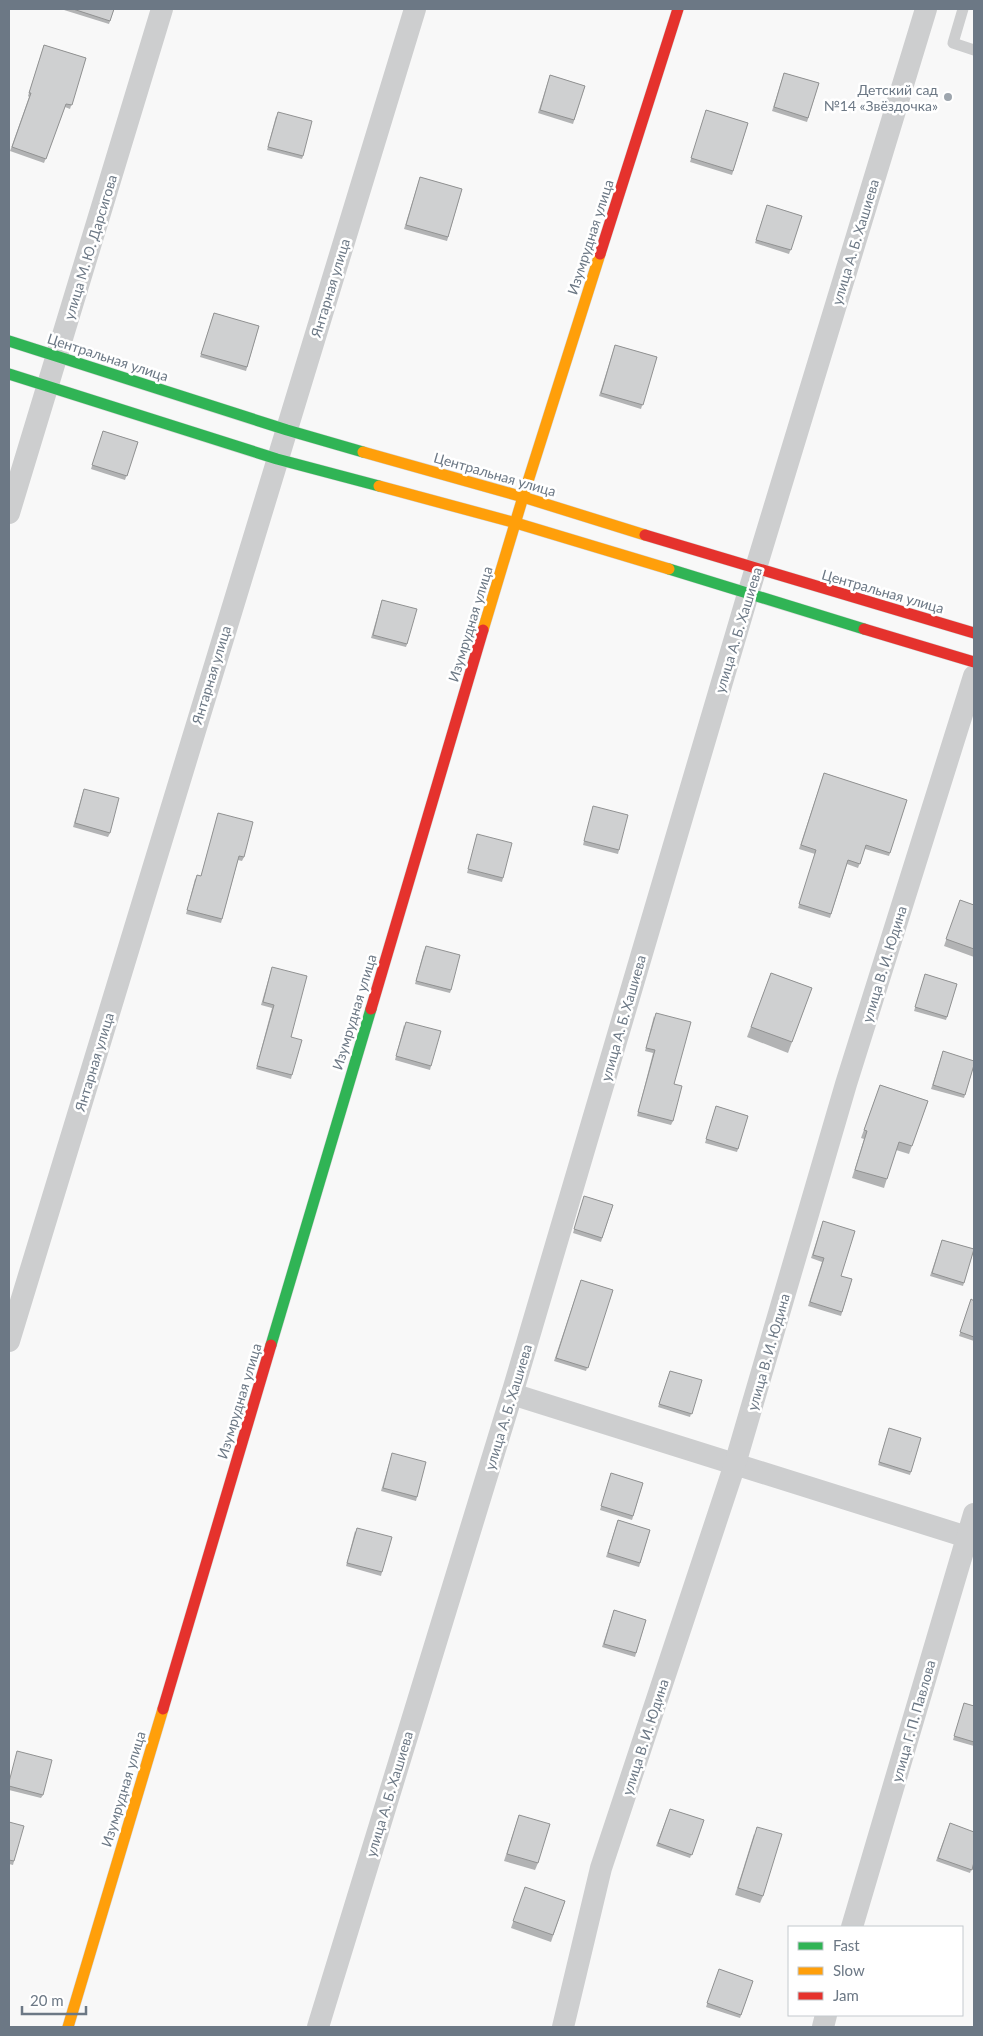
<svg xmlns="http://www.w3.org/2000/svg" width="983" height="2036" font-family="Lato,sans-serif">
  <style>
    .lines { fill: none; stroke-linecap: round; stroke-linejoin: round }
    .fast-casing { stroke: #d4d5d6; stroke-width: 12 }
    .slow-casing { stroke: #d4d5d6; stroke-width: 12 }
    .jam-casing { stroke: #d4d5d6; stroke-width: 12 }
    .lane { stroke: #cdcecf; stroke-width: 11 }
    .street { stroke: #cdcecf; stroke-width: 22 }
    .fast { stroke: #30b455; stroke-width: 11 }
    .slow { stroke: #ff9f0a; stroke-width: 11 }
    .jam { stroke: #e5322d; stroke-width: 11 }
    .wall { fill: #b2b3b4 }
    .building { fill: #cfd0d1; stroke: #919292 }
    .poi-dot { fill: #9da5ad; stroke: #fff; stroke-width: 2 }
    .labels { text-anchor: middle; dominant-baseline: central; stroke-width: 5; stroke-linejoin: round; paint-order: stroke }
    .poi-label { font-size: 14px; fill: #6c7885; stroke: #fff; text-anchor: end }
    .street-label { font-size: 14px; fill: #6c7885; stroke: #fff }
  </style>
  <rect width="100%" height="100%" fill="#f8f8f8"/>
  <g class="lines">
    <defs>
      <g id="fast">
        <path d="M9 341 287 430 363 452"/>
        <path d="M9 374 277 459 379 486"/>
        <path d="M669 569 864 629"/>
        <path d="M271 1345 371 1009"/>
      </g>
      <g id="slow">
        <path d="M363 452 523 497 645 535"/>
        <path d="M379 486 516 523 669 569"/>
        <path d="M483 630 523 497 600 254"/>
        <path d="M68 2027 163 1709"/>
      </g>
      <g id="jam">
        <path d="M600 254 678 9"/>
        <path d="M645 535 974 633"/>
        <path d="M864 629 974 662"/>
        <path d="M371 1009 483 630"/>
        <path d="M163 1709 271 1345"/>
      </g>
    </defs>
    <use href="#fast" class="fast-casing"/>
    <use href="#slow" class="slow-casing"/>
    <use href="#jam" class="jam-casing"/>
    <path class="lane" d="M963 9 953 43 974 50"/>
    <g class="street">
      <path d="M9 513 162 9"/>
      <path d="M9 1341 415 9"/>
      <path d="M512 1394 967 1537"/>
      <path d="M852 1927 974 1514"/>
      <path d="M318 2027 512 1394 748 594 926 9"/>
      <path d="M563 2027 601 1868 735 1464 846 1084 974 676"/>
      <path d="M823 2027 826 2015"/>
    </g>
    <use href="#fast" class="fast"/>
    <use href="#slow" class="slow"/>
    <use href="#jam" class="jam"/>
  </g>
  <g class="wall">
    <path d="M64 9H114L109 24 64 10Z"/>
    <path d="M44 45 86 58 70 109 65 107 44 163 10 151 29 97 28 96Z"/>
    <path d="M784 73 819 83 807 122 772 111Z"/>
    <path d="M550 75 585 86 573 124 538 113Z"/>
    <path d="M706 110 748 123 732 175 690 162Z"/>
    <path d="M276 116 303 156 302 159 267 150Z"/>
    <path d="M420 177 462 189 447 241 404 229Z"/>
    <path d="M767 205 802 216 789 254 755 243Z"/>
    <path d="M214 313 259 326 246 371 200 357Z"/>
    <path d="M615 345 657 357 641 409 599 396Z"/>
    <path d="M103 431 138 442 125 480 91 469Z"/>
    <path d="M381 603 407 644 406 647 371 638Z"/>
    <path d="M824 773 907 800 889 856 865 849 858 868 847 864 830 918 798 908 815 854 799 849Z"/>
    <path d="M83 792 110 833 108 837 73 827Z"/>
    <path d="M592 810 619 850 618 854 583 845Z"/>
    <path d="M217 817 244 857 242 861 238 860 221 923 186 914 195 879 201 876Z"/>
    <path d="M476 838 503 878 502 882 467 873Z"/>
    <path d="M960 900 974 905V957L944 946Z"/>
    <path d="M424 950 451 990 450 993 415 984Z"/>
    <path d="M271 970 291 1037 292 1075 291 1079 256 1069 272 1008 261 1005Z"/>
    <path d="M771 973 812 988 788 1053 747 1037Z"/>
    <path d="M925 974 957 984 946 1020 914 1011Z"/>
    <path d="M654 1016 674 1084 673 1121 671 1125 637 1116 653 1053 645 1051Z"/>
    <path d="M404 1025 431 1066 430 1070 395 1060Z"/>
    <path d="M943 1051 974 1065 964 1098 931 1089Z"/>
    <path d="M880 1085 928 1101 909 1154 896 1150 884 1188 852 1178 864 1139 861 1138Z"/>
    <path d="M716 1106 748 1116 737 1152 705 1143Z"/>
    <path d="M584 1196 613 1205 601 1242 573 1233Z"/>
    <path d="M823 1221 841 1276 852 1279 841 1316 808 1306 822 1262 811 1258Z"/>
    <path d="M942 1240 974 1249 963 1286 930 1276Z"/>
    <path d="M581 1280 613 1290 586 1371 554 1361Z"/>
    <path d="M971 1299 974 1301V1341L959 1336Z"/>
    <path d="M670 1371 702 1380 690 1417 658 1407Z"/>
    <path d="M889 1428 921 1438 910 1475 878 1465Z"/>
    <path d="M391 1457 417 1497 416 1501 381 1491Z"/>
    <path d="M611 1473 643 1483 632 1520 600 1510Z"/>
    <path d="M618 1520 650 1530 639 1567 606 1557Z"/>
    <path d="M355 1531 382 1572 381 1576 346 1566Z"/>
    <path d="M614 1610 646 1620 635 1657 602 1647Z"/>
    <path d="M964 1703 974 1706V1746L953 1740Z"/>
    <path d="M9 1781 43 1795 41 1798 9 1790Z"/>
    <path d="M670 1809 704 1820 690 1858 656 1846Z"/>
    <path d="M519 1815 538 1863 535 1870 504 1861Z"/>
    <path d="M9 1822 14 1861 13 1865 9 1864Z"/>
    <path d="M950 1823 974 1862 970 1873 936 1861Z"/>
    <path d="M754 1834 763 1896 760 1903 735 1895Z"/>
    <path d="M525 1887 565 1901 551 1942 511 1928Z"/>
    <path d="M719 1969 753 1981 740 2018 706 2007Z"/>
  </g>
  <g class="building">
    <path d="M73 9H114L110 21Z"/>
    <path d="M44 45 86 58 72 105 66 104 46 159 12 147 31 93H29Z"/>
    <path d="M784 73 819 83 808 118 774 107Z"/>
    <path d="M550 75 585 86 574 120 540 110Z"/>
    <path d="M706 110 748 123 733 171 691 158Z"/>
    <path d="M278 112 312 121 303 156 268 147Z"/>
    <path d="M420 177 462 189 448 237 406 225Z"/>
    <path d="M767 205 802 216 791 250 756 240Z"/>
    <path d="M214 313 259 326 247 367 201 354Z"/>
    <path d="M615 345 657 357 643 405 601 393Z"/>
    <path d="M103 431 138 442 127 476 92 465Z"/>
    <path d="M382 600 417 609 407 644 373 635Z"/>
    <path d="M824 773 907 800 890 853 866 845 860 864 848 860 831 914 799 904 816 850 801 845Z"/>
    <path d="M84 789 119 798 110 833 75 823Z"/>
    <path d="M593 806 628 815 619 850 584 841Z"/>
    <path d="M218 813 253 822 244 857 239 856 222 919 187 910 197 875 201 876Z"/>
    <path d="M477 834 512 843 503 878 468 869Z"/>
    <path d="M960 900 974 905V949L946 939Z"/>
    <path d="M426 946 460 955 451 990 416 981Z"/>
    <path d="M272 967 307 976 291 1037 302 1040 292 1075 257 1066 274 1005 263 1002Z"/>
    <path d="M771 973 812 988 792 1042 751 1027Z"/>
    <path d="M925 974 957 984 947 1017 915 1007Z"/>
    <path d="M656 1013 691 1022 674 1084 682 1086 673 1121 638 1112 655 1050 646 1048Z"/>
    <path d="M406 1022 441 1031 431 1066 396 1056Z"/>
    <path d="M943 1051 974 1061V1065L965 1095 933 1085Z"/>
    <path d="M880 1085 928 1101 912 1146 899 1142 887 1179 855 1170 867 1131 864 1130Z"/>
    <path d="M716 1106 748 1116 738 1149 706 1139Z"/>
    <path d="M584 1196 613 1205 602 1238 574 1229Z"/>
    <path d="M823 1221 855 1231 841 1276 852 1279 842 1312 810 1302 824 1258 813 1255Z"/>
    <path d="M942 1240 974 1249 964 1283 932 1273Z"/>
    <path d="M581 1280 613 1290 588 1368 556 1358Z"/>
    <path d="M971 1299 974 1301V1337L960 1332Z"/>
    <path d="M670 1371 702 1380 692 1414 659 1404Z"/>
    <path d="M889 1428 921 1438 911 1472 879 1462Z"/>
    <path d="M392 1453 426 1462 417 1497 383 1488Z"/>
    <path d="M611 1473 643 1483 633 1516 601 1506Z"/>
    <path d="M618 1520 650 1530 640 1563 608 1553Z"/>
    <path d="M357 1528 392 1537 382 1572 347 1563Z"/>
    <path d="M614 1610 646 1620 636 1653 604 1644Z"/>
    <path d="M964 1703 974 1706V1742L954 1736Z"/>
    <path d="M17 1751 52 1760 43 1795 9 1786V1782Z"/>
    <path d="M670 1809 704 1820 692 1855 658 1843Z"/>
    <path d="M519 1815 550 1824 538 1863 507 1854Z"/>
    <path d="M9 1822 24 1826 14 1861 9 1860Z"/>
    <path d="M950 1823 974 1832V1862L972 1870 938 1858Z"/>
    <path d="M757 1827 782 1834 763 1896 738 1888Z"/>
    <path d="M525 1887 565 1901 553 1935 513 1921Z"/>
    <path d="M719 1969 753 1981 741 2015 707 2003Z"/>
  </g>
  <circle class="poi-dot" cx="948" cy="97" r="5"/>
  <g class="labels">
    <g class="poi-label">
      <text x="938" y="89">Детский сад<tspan x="938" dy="16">№14 «Звёздочка»</tspan></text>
    </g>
    <g class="street-label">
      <text transform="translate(590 237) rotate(-72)">Изумрудная улица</text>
      <text transform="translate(855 242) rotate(-73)">улица А. Б. Хашиева</text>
      <text transform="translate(90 247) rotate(-73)">улица М. Ю. Дарсигова</text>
      <text transform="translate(330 288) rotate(-73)">Янтарная улица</text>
      <text transform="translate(108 357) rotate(18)">Центральная улица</text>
      <text transform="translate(495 474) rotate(16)">Центральная улица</text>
      <text transform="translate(883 591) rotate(16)">Центральная улица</text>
      <text transform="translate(470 624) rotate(-73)">Изумрудная улица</text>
      <text transform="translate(738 630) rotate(-73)">улица А. Б. Хашиева</text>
      <text transform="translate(211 675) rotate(-73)">Янтарная улица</text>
      <text transform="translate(884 964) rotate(-73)">улица В. И. Юдина</text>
      <text transform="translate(354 1012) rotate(-73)">Изумрудная улица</text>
      <text transform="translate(623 1018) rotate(-74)">улица А. Б. Хашиева</text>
      <text transform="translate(94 1062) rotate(-73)">Янтарная улица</text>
      <text transform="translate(768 1352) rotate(-74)">улица В. И. Юдина</text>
      <text transform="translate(239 1401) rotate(-73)">Изумрудная улица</text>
      <text transform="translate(508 1407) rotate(-73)">улица А. Б. Хашиева</text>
      <text transform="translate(913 1721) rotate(-74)">улица Г. П. Павлова</text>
      <text transform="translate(645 1737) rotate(-72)">улица В. И. Юдина</text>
      <text transform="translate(123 1789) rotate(-73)">Изумрудная улица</text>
      <text transform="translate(389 1794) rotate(-73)">улица А. Б. Хашиева</text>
    </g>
  </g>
  <rect width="983" height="2036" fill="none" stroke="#6c7885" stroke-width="20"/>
  <rect x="788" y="1926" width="175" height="90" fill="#ffffff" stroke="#c4c9ce"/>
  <rect x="798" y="1942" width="25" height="8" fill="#30b455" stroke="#c4c9ce"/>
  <text x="833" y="1951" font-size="15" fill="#6c7885">Fast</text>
  <rect x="798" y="1967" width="25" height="8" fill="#ff9f0a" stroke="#c4c9ce"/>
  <text x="833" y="1976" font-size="15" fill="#6c7885">Slow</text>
  <rect x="798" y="1992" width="25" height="8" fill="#e5322d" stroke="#c4c9ce"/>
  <text x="833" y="2001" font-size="15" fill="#6c7885">Jam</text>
  <path d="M22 2006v8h64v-8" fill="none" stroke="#6c7885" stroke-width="2.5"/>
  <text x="30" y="2006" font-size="15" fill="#6c7885" stroke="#ffffff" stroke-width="4" paint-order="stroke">20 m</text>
</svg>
